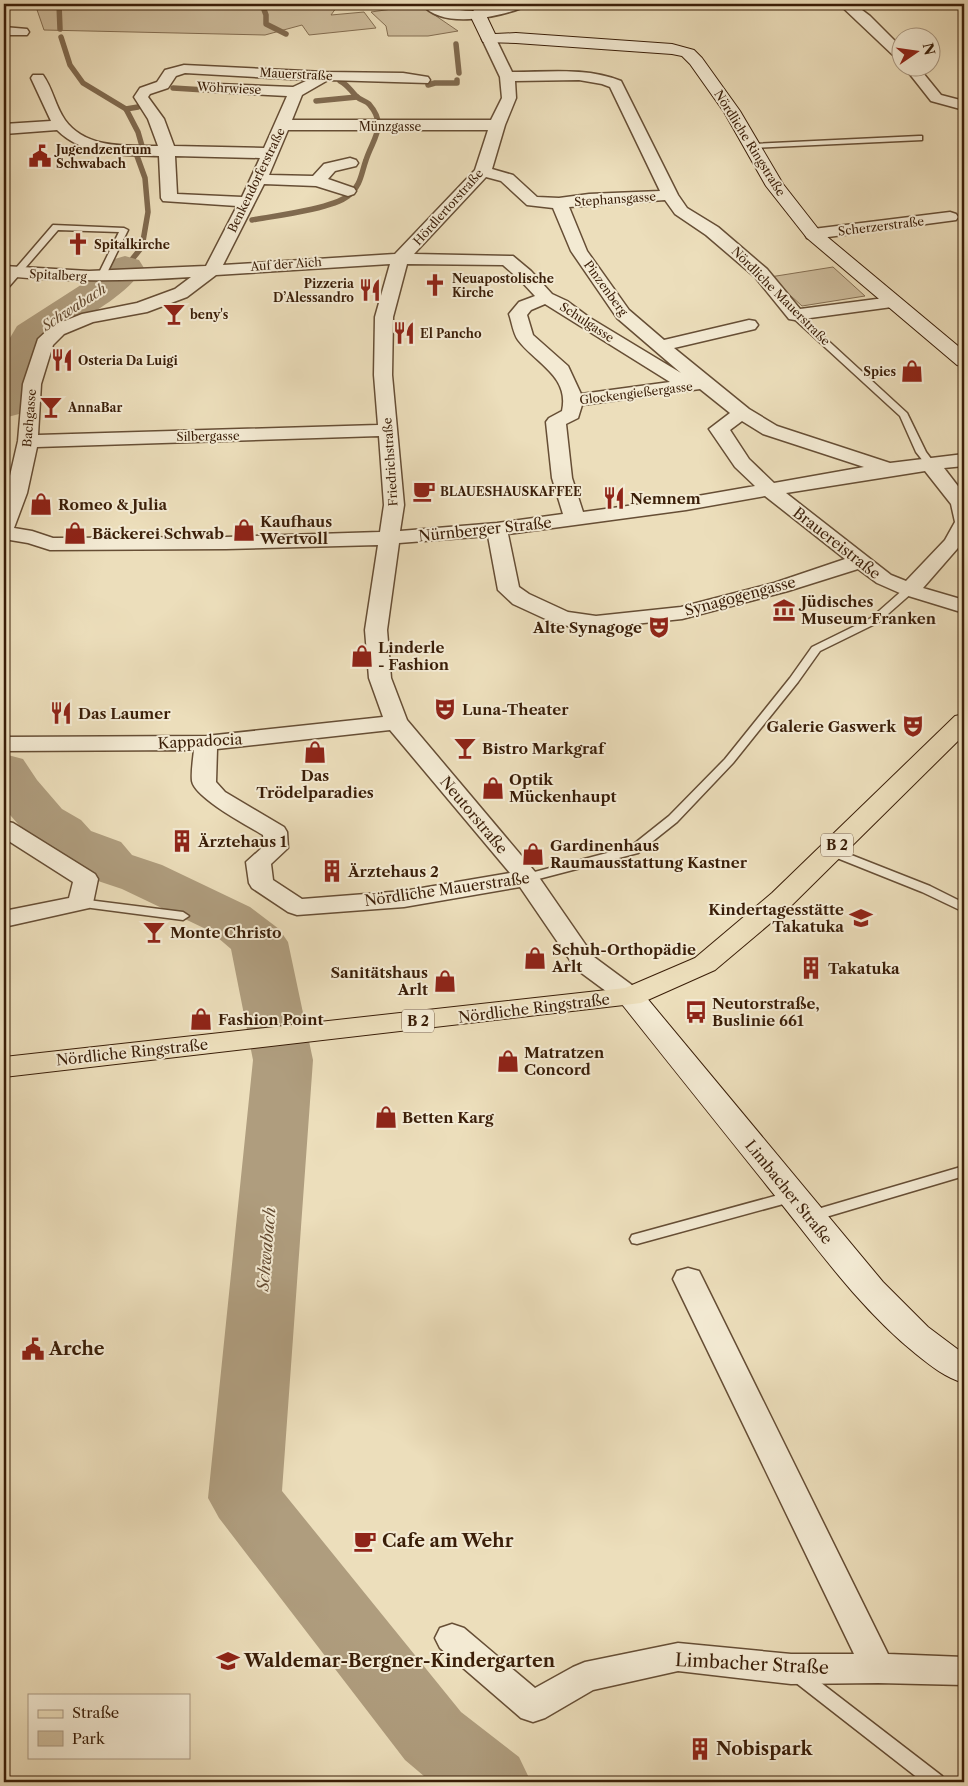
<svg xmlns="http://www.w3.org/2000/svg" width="968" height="1786" font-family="'Libre Caslon Text',serif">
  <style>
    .green { fill: #cebd9d; stroke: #846e52 }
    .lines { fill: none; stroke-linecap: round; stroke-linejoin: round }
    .stream { stroke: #806a4f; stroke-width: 5.5 }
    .river { fill: #af9d7e; fill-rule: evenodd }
    .lane-casing { stroke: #664e35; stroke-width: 3 }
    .street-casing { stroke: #664e35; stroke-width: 3 }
    .secondary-casing { stroke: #3a1e08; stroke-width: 2 }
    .primary-casing { stroke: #3a1e08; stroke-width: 2 }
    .lane { fill: #f3ead3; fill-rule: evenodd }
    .street { fill: #f3ead3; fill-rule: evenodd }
    .secondary { fill: #f3ead3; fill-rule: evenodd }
    .primary { fill: #ecdebb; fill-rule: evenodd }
    .labels { text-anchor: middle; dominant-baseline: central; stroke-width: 4; stroke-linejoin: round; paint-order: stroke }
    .far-street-label { font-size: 12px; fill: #3a1e08; stroke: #f3ead3 }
    .far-poi-label { font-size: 12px; font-weight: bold; fill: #3a1e08; stroke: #f3ead3; text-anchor: start }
    .far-water-label { font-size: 14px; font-style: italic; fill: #634a31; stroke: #f3ead3 }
    .shield { fill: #f3ead3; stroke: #725b45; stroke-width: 1 }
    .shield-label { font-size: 14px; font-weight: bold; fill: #3a1e08 }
    .poi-label { font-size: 15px; font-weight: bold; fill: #3a1e08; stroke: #f3ead3; text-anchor: start }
    .street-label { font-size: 15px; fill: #3a1e08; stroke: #f3ead3 }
    .water-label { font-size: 16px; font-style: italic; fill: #634a31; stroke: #f3ead3 }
    .near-poi-label { font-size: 18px; font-weight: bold; fill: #3a1e08; stroke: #f3ead3; text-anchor: start }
    .near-street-label { font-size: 18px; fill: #3a1e08; stroke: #f3ead3 }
  </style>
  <rect width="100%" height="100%" fill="#ecdebb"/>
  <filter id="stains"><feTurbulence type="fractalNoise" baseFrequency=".004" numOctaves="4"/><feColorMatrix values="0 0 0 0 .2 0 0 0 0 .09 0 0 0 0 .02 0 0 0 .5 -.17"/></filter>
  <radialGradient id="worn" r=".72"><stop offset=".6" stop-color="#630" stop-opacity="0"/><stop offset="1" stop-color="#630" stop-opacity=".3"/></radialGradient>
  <g class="green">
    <path d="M35 4H339L331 15 364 12 376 28 309 35 302 25 265 35 44 30Z"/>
    <path d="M420 5 458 31 428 36H388L386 26 371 12Z"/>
    <path d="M833 267 865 296 802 306 770 277Z"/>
  </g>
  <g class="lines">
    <g class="stream">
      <path d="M59 4 60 29"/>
      <path d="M262 4 266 15V24L286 34"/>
      <path d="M61 37 70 65 83 83 126 109 138 132 142 146 137 156 145 178 148 212 142 247 125 268"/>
      <path d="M456 44 459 73"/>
      <path d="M428 85 435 83H457V80"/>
      <path d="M173 88 221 91"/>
      <path d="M316 101 357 97"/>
      <path d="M126 109 138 107"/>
      <path d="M252 220C274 216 331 209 348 196 361 186 361 174 366 160 373 138 388 126 369 104 366 101 360 100 356 96 350 90 348 85 340 81"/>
    </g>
    <g class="river">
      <path d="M125 256 139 260 144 268C126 295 96 310 69 328 63 332 52 337 47 343 31 363 34 392 19 414L4 418V348L17 326 98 274 111 260Z"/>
      <path d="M4 754 23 759 37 780 62 809 81 820 91 831 121 842 132 855 162 865 250 907 279 929 288 942 313 1060 282 1491 461 1712 519 1757 531 1782H431L405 1760 219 1518 208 1498 253 1060 231 949 210 931 122 889 92 879 83 866 53 855 43 844 24 831 4 808Z"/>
    </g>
    <defs>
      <g id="lane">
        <path d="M919 136H922V140L752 148 748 146 752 144Z"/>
        <path d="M53 225 124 228 128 230 104 279 97 277 119 232 58 230 7 289 4 290V282Z"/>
        <path d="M795 312 798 313 907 413 926 452 935 464 933 466H927L916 452 900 416 792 317V313Z"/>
        <path d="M909 587 913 588 914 590 913 592 879 622 820 651 798 682 733 763 677 822 638 853 527 882 523 881 521 878 523 875 630 847 669 816 725 759 790 678 812 647 871 618 905 588Z"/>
        <path d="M831 847 930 886 964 903V912L922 892 827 854 825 851Z"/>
        <path d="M80 899 183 912 189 916 183 920 76 906 74 903 76 900Z"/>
        <path d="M964 1166V1176L809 1222 804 1221 802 1217 804 1213Z"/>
        <path d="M793 1191 798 1192 800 1196 798 1200 637 1244 632 1243 630 1239 632 1235Z"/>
        <path d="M797 1667 803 1669 942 1776 945 1782H923L791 1679 788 1674 791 1669Z"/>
      </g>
      <g id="street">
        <path d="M422 4C439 3 454 11 472 11 491 11 507 3 526 4L524 7C499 17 442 30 422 4Z"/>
        <path d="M839 4H854L870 16 900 46V58L895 57Z"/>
        <path d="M4 27 27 29 29 32 27 35H4Z"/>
        <path d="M489 35 494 36 496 39 512 72C549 72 587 67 621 81L678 195 687 208 718 227 767 269 800 309 892 297 898 298 901 302 898 306 892 307 795 320 789 319 755 277 706 235 675 214 665 200 569 207 587 251 629 310 664 340 749 320 755 321 758 325 755 329 674 348 749 409 777 426 890 463 964 454V466L944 468 964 494V541L923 588 964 600V613L902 594 877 583 858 569 788 591 682 619 596 628 572 627 552 622 513 604 498 590 488 536 399 543 387 630 391 678 407 720 536 873 594 957 640 991 644 997 640 1003 631 1005 622 1003 576 969 520 887 404 907 297 915 288 912 252 888 249 883 246 862 264 846 263 835C248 826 195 798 192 781 191 772 193 760 194 750L4 751V737L206 736 383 717 369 678 365 630 378 545 226 549 50 550 28 543 4 539V502L18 441 23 384 38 339 52 326 82 314 137 303 175 289 191 277C129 281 66 282 4 276V266L89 271 206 266 237 206 163 201 161 198 159 156C124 155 84 157 57 130L4 134V124L51 121 31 78 33 75H43C53 89 55 106 65 120 86 149 127 146 158 146L148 119 134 97 140 88 157 82 165 70 184 65 325 72 403 73 428 77 430 80 428 83 328 80 302 95 292 120H491L502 98 500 77 482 39 484 36ZM185 73 308 80 293 87 216 84 211 85 209 88 211 91 216 92 287 96 264 148 174 146 164 119 148 97 150 94 168 88 176 76ZM579 80 602 84 610 87 660 191 589 194 559 198 537 197 513 175 492 169 505 125 516 98 515 81ZM288 130H488L475 170 395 254 223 265 264 184 316 186 348 196 354 194 356 191 354 188 328 179 335 171 356 166 358 163 356 160 350 158 324 164 313 176 269 175ZM175 156 260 158 242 197 177 194ZM486 177 501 181 527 205 553 208 571 251 617 318 681 373 590 318 567 301 552 294 531 271 513 256 414 254ZM390 264 375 317 374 375 378 425 38 435 41 384 53 345 64 334 93 322 147 312 187 297 216 275ZM407 264 503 265 519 279 535 296 519 302 509 314C512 322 513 333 518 340 535 363 570 376 562 411L549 418 546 422 552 478 563 514 497 523 400 531 404 505 392 375 393 317ZM545 304 670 382 581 394 568 366 533 335 527 315 531 310ZM700 389 730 413 709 429 735 467 755 486 686 498 583 512 572 478 566 424 578 418 582 405ZM742 421 763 434 864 467 774 483 749 459 730 430ZM379 436 384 505 380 532 226 537 53 538 32 531 14 528 27 493 37 447ZM925 471 951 504 955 522 945 540 906 581 891 575 786 493ZM765 496 845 559 774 583 681 607 596 616 568 612 529 594 519 587 508 534 686 510ZM390 730 510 873 404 891 302 899 273 880 271 864 288 848 287 832 284 827 225 792 216 782 217 749Z"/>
        <path d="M905 68H919L941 95 964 101V110L931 101Z"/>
        <path d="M950 212 956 214 958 217 956 220 813 239 807 238 805 234 807 230 813 229Z"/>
        <path d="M4 821 13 823 95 874 98 879 93 903 89 908 4 927V911L69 898 73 882 4 838Z"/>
        <path d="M688 1268 699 1271 703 1279 888 1654 964 1657V1685L878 1683 791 1684 678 1671 593 1690 545 1718 533 1722 521 1718 440 1648 435 1638 440 1628 452 1624 464 1628 535 1688 573 1667 585 1662 678 1643 791 1654H854L673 1279 677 1271Z"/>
      </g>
      <g id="secondary">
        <path d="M479 4H495L486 15 495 34 516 33 672 44 694 50 702 58 740 111 783 184 819 230 964 351V367L957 365 807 238 766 186 724 112 690 64 682 56 672 54 516 43 483 42 470 15Z"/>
        <path d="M631 988 641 991 883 1282 928 1327 964 1354V1383C946 1378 931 1366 916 1354 858 1307 815 1245 768 1187 719 1126 670 1065 621 1003L617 997 621 991Z"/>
      </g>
      <path id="primary" d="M964 714V735L792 905 715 970 641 1003 4 1077V1057L625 988 695 958 772 893 955 716Z"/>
    </defs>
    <use href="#lane" class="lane-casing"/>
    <use href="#street" class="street-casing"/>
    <use href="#secondary" class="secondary-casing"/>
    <use href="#primary" class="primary-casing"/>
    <use href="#lane" class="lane"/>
    <use href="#street" class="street"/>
    <use href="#secondary" class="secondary"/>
    <use href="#primary" class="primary"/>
  </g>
  <defs>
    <symbol id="civic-bare" viewBox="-9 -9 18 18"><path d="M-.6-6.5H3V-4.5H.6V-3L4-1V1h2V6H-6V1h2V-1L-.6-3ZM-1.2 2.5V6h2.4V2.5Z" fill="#8f2418" stroke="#f3ead3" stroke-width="2.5" paint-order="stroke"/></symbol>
    <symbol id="church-bare" viewBox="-9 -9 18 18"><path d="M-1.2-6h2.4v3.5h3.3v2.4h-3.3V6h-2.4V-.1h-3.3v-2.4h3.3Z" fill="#8f2418" stroke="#f3ead3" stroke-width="2.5" paint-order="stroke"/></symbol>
    <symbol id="restaurant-bare" viewBox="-9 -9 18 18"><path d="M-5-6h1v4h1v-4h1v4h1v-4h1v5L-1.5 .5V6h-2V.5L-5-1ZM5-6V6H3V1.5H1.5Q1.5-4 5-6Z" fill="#8f2418" stroke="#f3ead3" stroke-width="2.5" paint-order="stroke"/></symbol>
    <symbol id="bar-bare" viewBox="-9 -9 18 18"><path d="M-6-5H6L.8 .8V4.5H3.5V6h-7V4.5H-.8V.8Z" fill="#8f2418" stroke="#f3ead3" stroke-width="2.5" paint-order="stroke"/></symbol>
    <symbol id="shop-bare" viewBox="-9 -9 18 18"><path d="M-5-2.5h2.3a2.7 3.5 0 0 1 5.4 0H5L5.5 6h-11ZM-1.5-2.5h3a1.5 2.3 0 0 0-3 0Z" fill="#8f2418" stroke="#f3ead3" stroke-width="2.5" paint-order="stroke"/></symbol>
    <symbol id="cafe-bare" viewBox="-9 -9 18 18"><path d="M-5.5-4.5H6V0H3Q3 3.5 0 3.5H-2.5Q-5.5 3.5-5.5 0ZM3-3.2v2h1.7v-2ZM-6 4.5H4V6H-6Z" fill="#8f2418" stroke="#f3ead3" stroke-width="2.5" paint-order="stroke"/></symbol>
    <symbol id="museum-bare" viewBox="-9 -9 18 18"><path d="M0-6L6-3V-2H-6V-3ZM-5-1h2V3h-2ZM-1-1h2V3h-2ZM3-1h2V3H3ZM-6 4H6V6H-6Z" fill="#8f2418" stroke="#f3ead3" stroke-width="2.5" paint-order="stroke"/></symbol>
    <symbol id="theatre-bare" viewBox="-9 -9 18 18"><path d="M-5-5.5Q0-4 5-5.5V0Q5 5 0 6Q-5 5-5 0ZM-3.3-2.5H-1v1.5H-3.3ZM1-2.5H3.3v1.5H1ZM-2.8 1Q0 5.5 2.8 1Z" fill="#8f2418" stroke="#f3ead3" stroke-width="2.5" paint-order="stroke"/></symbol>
    <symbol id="building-bare" viewBox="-9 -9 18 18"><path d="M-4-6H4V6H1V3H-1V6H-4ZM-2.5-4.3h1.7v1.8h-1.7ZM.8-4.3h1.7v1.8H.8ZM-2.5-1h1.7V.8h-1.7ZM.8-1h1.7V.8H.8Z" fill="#8f2418" stroke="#f3ead3" stroke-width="2.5" paint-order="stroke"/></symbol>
    <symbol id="school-bare" viewBox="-9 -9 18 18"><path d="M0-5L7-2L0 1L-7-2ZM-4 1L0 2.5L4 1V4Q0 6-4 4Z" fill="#8f2418" stroke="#f3ead3" stroke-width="2.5" paint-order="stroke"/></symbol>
    <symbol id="bus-bare" viewBox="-9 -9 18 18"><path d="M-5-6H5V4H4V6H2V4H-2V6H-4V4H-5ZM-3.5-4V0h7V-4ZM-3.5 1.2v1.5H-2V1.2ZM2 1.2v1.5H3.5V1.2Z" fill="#8f2418" stroke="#f3ead3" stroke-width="2.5" paint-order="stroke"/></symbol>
  </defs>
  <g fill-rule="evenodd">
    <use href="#civic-bare" x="24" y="140" width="32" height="32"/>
    <use href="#church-bare" x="62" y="228" width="32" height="32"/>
    <use href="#church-bare" x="419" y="269" width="32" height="32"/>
    <use href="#restaurant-bare" x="354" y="274" width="32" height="32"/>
    <use href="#bar-bare" x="158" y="298" width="32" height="32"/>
    <use href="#restaurant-bare" x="388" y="317" width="32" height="32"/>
    <use href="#restaurant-bare" x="46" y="344" width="32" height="32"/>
    <use href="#shop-bare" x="896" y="355" width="32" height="32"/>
    <use href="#bar-bare" x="35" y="391" width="32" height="32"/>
    <use href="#cafe-bare" x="408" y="475" width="32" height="32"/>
    <use href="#restaurant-bare" x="598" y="482" width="32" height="32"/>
    <use href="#shop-bare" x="25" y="488" width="32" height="32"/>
    <use href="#shop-bare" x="228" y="514" width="32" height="32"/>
    <use href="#shop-bare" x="59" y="517" width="32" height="32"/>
    <use href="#museum-bare" x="768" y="594" width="32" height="32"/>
    <use href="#theatre-bare" x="643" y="611" width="32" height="32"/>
    <use href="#shop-bare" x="346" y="640" width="32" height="32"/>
    <use href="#theatre-bare" x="429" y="693" width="32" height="32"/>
    <use href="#restaurant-bare" x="45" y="697" width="32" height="32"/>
    <use href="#theatre-bare" x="897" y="710" width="32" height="32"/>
    <use href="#bar-bare" x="449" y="732" width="32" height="32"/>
    <use href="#shop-bare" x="299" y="736" width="32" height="32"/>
    <use href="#shop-bare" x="477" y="772" width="32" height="32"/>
    <use href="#building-bare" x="166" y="825" width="32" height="32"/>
    <use href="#shop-bare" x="517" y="838" width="32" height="32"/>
    <use href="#building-bare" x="316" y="855" width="32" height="32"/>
    <use href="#school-bare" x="845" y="902" width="32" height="32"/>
    <use href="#bar-bare" x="138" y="916" width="32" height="32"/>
    <use href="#shop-bare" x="519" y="942" width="32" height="32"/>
    <use href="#building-bare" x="795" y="952" width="32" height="32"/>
    <use href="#shop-bare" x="429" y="965" width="32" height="32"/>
    <use href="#bus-bare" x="680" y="996" width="32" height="32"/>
    <use href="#shop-bare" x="185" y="1003" width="32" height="32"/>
    <use href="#shop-bare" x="492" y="1045" width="32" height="32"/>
    <use href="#shop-bare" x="370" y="1101" width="32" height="32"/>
    <use href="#civic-bare" x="17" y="1333" width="32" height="32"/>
    <use href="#cafe-bare" x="349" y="1525" width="32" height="32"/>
    <use href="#school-bare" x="212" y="1645" width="32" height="32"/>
    <use href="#building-bare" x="684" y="1733" width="32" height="32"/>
  </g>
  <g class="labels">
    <g class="far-street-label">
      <text transform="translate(296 74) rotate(3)">Mauerstraße</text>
      <text transform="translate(229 88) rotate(3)">Wöhrwiese</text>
      <text x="390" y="126">Münzgasse</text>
      <text transform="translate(750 143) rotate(58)">Nördliche Ringstraße</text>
      <text transform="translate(256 180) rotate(-64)">Benkendorferstraße</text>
      <text transform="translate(615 199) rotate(-4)">Stephansgasse</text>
      <text transform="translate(448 207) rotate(-48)">Hördlertorstraße</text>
      <text transform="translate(881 226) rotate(-7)">Scherzerstraße</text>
      <text transform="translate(286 264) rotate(-4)">Auf der Aich</text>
      <text transform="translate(58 275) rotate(3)">Spitalberg</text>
      <text transform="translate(606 288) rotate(54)">Pinzenberg</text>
      <text transform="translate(781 296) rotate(45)">Nördliche Mauerstraße</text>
      <text transform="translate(587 322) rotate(33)">Schulgasse</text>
      <text transform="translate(636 393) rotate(-7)">Glockengießergasse</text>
      <text transform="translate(29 418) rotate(-85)">Bachgasse</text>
      <text transform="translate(208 436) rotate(-1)">Silbergasse</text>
      <text transform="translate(390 462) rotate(-94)">Friedrichstraße</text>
    </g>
    <g class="far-poi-label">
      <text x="56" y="149">Jugendzentrum<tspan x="56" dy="14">Schwabach</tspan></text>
      <text x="94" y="244">Spitalkirche</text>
      <text x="452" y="278">Neuapostolische<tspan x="452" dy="14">Kirche</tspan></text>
      <text x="354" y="283" text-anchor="end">Pizzeria<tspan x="354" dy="14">D’Alessandro</tspan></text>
      <text x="190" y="314">beny's</text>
      <text x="420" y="333">El Pancho</text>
      <text x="78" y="360">Osteria Da Luigi</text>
      <text x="896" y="371" text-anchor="end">Spies</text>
      <text x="68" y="407">AnnaBar</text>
      <text x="440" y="491">BLAUESHAUSKAFFEE</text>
    </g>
    <g class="far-water-label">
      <text transform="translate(74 307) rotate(-33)">Schwabach</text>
    </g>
    <g class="shield">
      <rect x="821" y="833.5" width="32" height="23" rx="4"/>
      <rect x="402" y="1009.5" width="32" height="23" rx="4"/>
    </g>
    <g class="shield-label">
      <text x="837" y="845">B 2</text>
      <text x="418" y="1021">B 2</text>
    </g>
    <g class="poi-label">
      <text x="630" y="498">Nemnem</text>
      <text x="58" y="504">Romeo &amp; Julia</text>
      <text x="260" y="521">Kaufhaus<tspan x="260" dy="17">Wertvoll</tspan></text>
      <text x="92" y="533">Bäckerei Schwab</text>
      <text x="801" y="601">Jüdisches<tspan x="801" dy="17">Museum Franken</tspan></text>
      <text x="642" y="627" text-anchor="end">Alte Synagoge</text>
      <text x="378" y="647">Linderle<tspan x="378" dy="17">- Fashion</tspan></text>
      <text x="462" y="709">Luna-Theater</text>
      <text x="78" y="713">Das Laumer</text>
      <text x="896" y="726" text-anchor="end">Galerie Gaswerk</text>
      <text x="482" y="748">Bistro Markgraf</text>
      <text x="315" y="775" text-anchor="middle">Das<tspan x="315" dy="17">Trödelparadies</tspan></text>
      <text x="509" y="779">Optik<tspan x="509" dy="17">Mückenhaupt</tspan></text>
      <text x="198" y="841">Ärztehaus 1</text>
      <text x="550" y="845">Gardinenhaus<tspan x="550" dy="17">Raumausstattung Kastner</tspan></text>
      <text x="348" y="871">Ärztehaus 2</text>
      <text x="844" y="909" text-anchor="end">Kindertagesstätte<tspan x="844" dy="17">Takatuka</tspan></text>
      <text x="170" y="932">Monte Christo</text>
      <text x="552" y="949">Schuh-Orthopädie<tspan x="552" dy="17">Arlt</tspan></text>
      <text x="828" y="968">Takatuka</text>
      <text x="428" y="972" text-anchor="end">Sanitätshaus<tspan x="428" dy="17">Arlt</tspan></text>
      <text x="712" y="1003">Neutorstraße,<tspan x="712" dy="17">Buslinie 661</tspan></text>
      <text x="218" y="1019">Fashion Point</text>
      <text x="524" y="1052">Matratzen<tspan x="524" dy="17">Concord</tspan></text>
      <text x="402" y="1117">Betten Karg</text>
    </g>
    <g class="street-label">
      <text transform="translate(485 529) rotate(-6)">Nürnberger Straße</text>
      <text transform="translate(837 543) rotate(38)">Brauereistraße</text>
      <text transform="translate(740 596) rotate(-15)">Synagogengasse</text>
      <text transform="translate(200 741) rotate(-3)">Kappadocia</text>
      <text transform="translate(474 815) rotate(50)">Neutorstraße</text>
      <text transform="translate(447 889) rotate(-8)">Nördliche Mauerstraße</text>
      <text transform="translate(534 1008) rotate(-7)">Nördliche Ringstraße</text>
      <text transform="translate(132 1052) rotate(-6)">Nördliche Ringstraße</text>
      <text transform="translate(789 1192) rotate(51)">Limbacher Straße</text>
    </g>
    <g class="water-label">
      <text transform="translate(266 1249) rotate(-85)">Schwabach</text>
    </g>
    <g class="near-poi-label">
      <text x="49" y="1349">Arche</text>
      <text x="382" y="1541">Cafe am Wehr</text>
      <text x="244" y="1661">Waldemar-Bergner-Kindergarten</text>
      <text x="716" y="1749">Nobispark</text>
    </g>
    <g class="near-street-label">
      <text transform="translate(752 1664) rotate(3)">Limbacher Straße</text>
    </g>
  </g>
  <rect width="968" height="1786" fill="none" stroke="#ecdebb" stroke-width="20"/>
  <rect x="5" y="5" width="958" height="1776" fill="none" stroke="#3a1e08" stroke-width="2.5"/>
  <rect x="10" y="10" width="948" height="1766" fill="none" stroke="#3a1e08"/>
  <rect x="28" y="1694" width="162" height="65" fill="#f3ead3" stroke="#a99882"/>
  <rect x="38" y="1710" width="25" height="8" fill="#ecdebb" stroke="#a99882"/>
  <text x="72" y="1718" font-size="15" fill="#3a1e08">Straße</text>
  <rect x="38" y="1731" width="25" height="15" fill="#cebd9d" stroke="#a99882"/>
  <text x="72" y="1744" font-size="15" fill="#3a1e08">Park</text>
  <g transform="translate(916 52) rotate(77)"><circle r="24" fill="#f3ead3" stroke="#a99882"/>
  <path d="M0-4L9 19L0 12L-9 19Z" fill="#8f2418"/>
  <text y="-8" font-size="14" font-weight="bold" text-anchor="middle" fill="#3a1e08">N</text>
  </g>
  <rect width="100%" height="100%" filter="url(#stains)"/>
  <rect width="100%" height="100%" fill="url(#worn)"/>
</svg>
